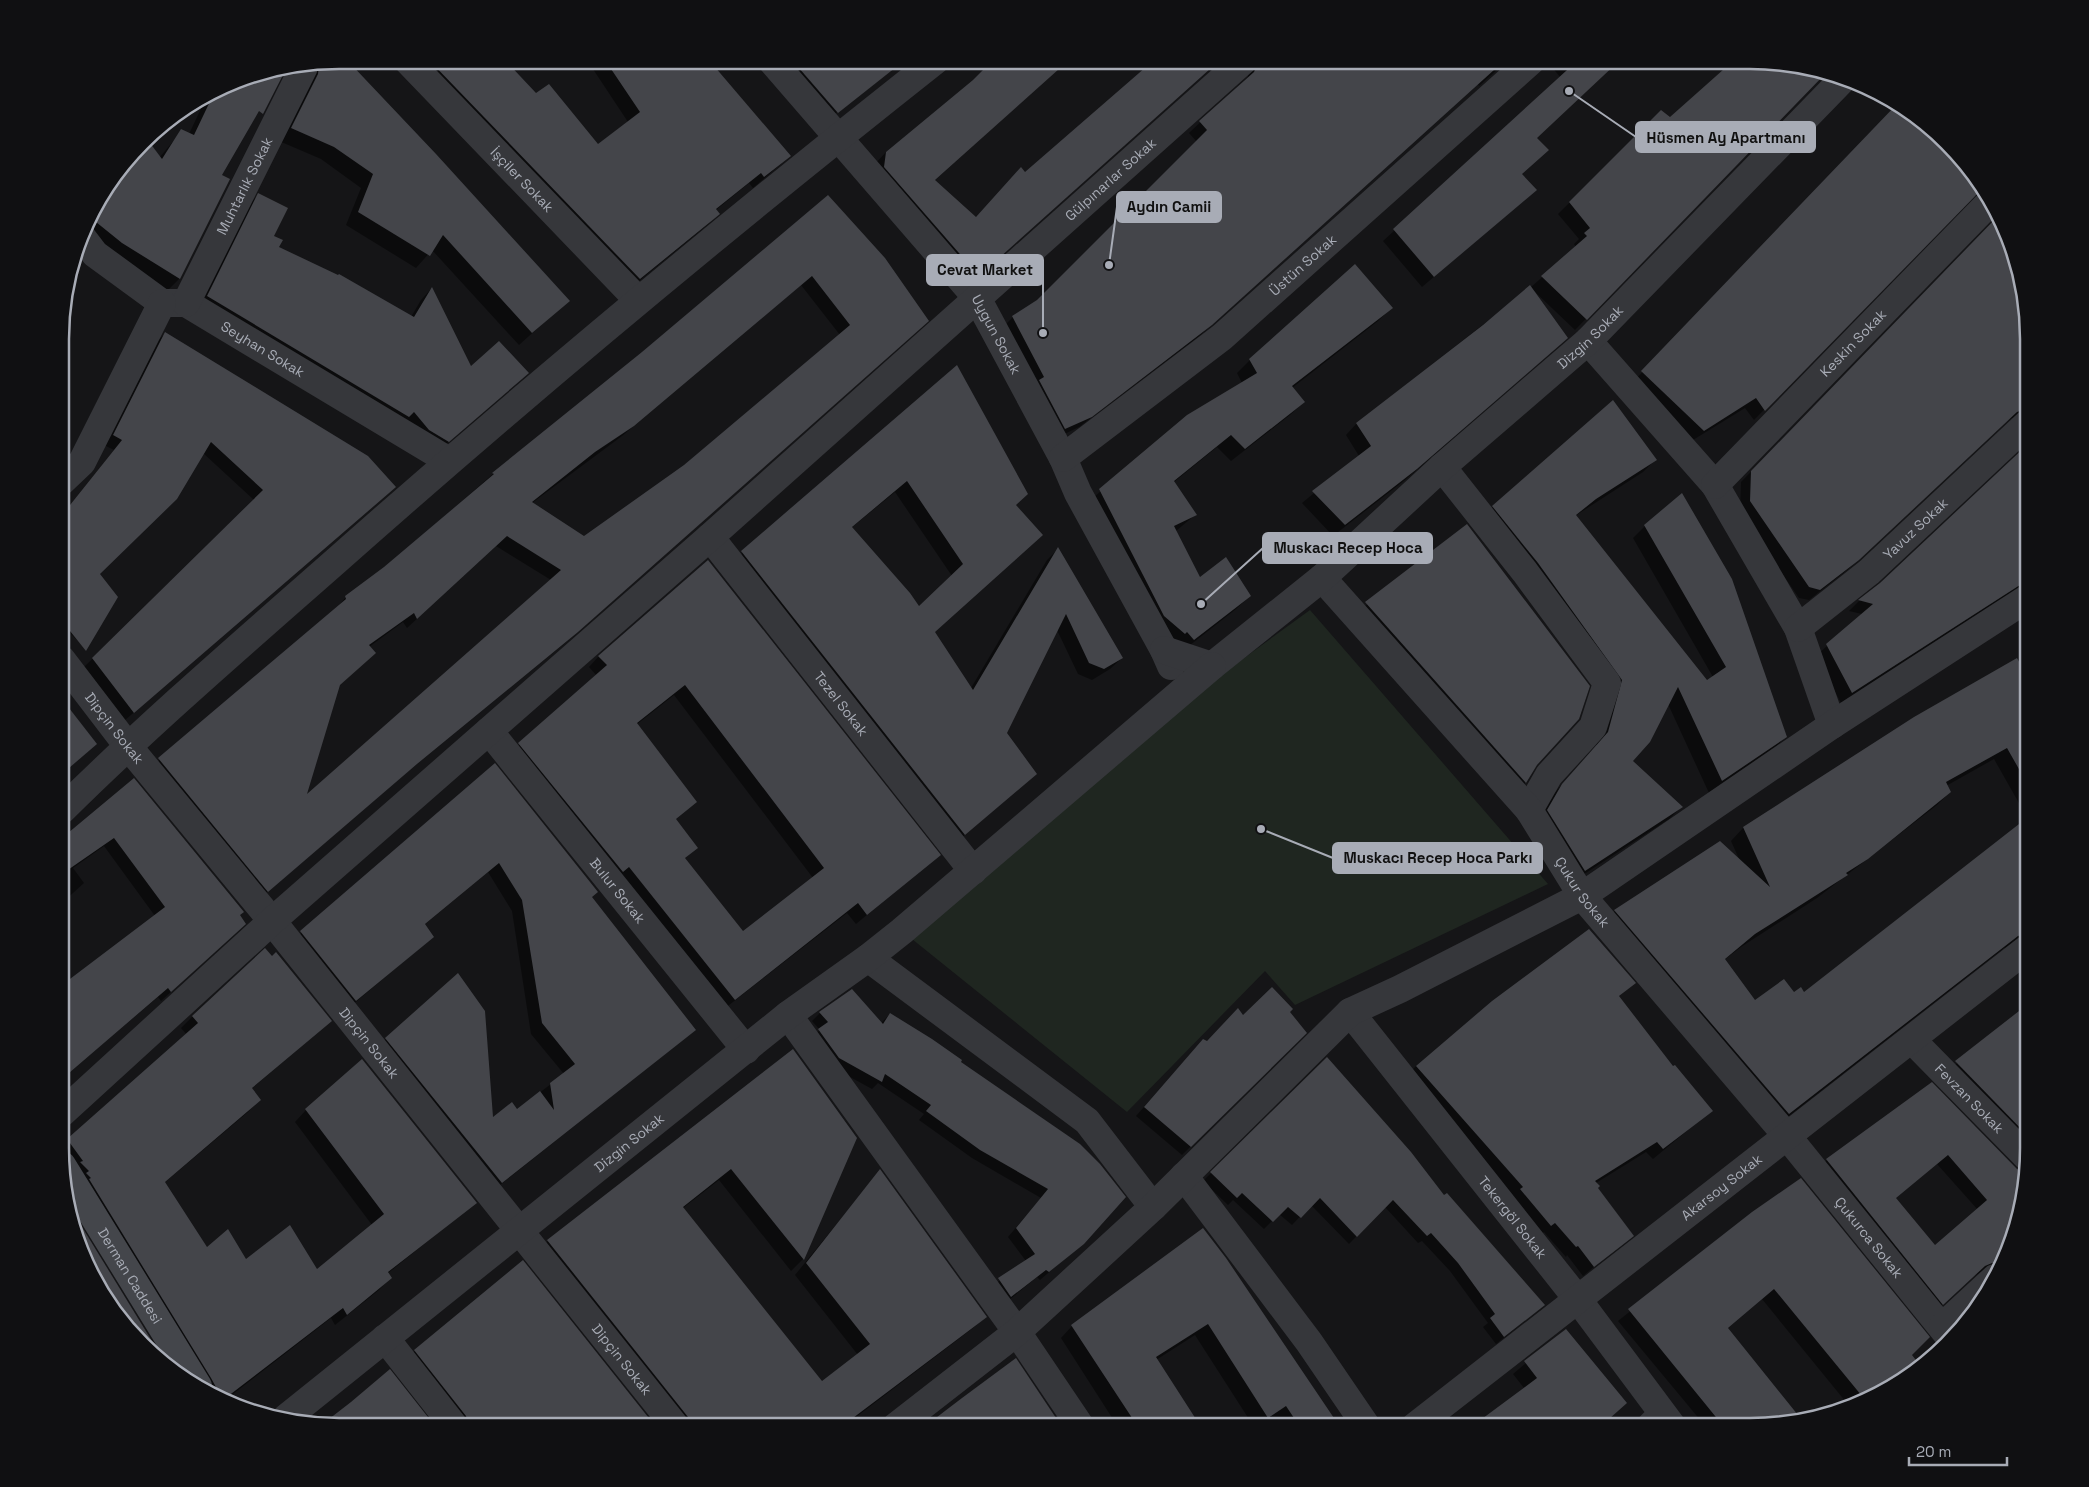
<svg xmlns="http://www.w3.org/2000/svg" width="2089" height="1487" font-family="'Space Grotesk',sans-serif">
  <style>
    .green { fill: #1f2620 }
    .shadow { fill: #0007; fill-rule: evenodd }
    .building { fill: #44454a; fill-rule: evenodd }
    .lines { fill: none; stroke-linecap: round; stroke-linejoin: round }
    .lane { stroke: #36373b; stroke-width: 19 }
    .street { stroke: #36373b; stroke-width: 28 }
    .secondary { stroke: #44464b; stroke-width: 28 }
    .labels { text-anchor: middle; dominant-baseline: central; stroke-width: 4; stroke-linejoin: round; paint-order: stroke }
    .street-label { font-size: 14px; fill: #a8acb6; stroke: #101012 }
    .rim { fill: none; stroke: #a8acb6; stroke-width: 2.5 }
    .leader { fill: none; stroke: #a8acb6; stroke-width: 2 }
    .callout-dot { fill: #a8acb6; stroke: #101012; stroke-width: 2 }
    .callout { fill: #a8acb6; stroke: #a8acb6; stroke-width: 2 }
    .callout-label { font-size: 15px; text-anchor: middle; font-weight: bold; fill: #111 }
  </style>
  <rect width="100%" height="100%" fill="#151517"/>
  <path class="green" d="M1310 610 1548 884 1295 1005 1265 971 1127 1112 902 931 1086 773Z"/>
  <g class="shadow">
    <path d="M339 60H345L568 301 519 345 432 250 416 268 346 225 361 188 321 159 279 141 307 79 322 63Z"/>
    <path d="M406 60H503L535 95 598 145 628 122 587 60H709L790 156 753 188 749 183 716 210 718 214 707 225 628 290Z"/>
    <path d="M773 60H905L832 116Z"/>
    <path d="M1068 60 934 181 975 218 1157 60H1220L967 286 875 164 886 152Z"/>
    <path d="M1245 60H1508L1479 86 1478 84 1199 336 1079 427 1054 439 1002 328 1013 317 1038 301 1197 142 1189 133 1248 77 1249 68Z"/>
    <path d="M1546 60 1617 61 1535 139 1521 175 1524 200 1422 287 1383 241 1561 78Z"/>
    <path d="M1635 61H1651L1643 68Z"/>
    <path d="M1735 61H1768L1824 74 1575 330 1534 291 1555 349 1405 480 1333 536 1302 503 1359 456 1346 435 1357 423 1530 288 1576 247 1574 244 1579 239 1558 214 1661 112 1670 119Z"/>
    <path d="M275 73 221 176 179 279 167 291 83 233 89 215 146 140 159 158 182 131 189 134 206 98 232 81Z"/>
    <path d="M1898 105 1920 118 1960 155 1989 199 1983 196H1975L1969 200 1754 420 1745 408 1693 440 1632 383Z"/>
    <path d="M258 195 278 247 411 317 421 300 431 289 470 369 516 384 437 452 197 307 247 206Z"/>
    <path d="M828 197 917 331 566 642 406 773 257 901 149 769 336 609 346 597 385 568 493 474 642 353ZM801 285 840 335 685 466 584 537 532 503 622 436ZM496 546 551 580 305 798 338 686 369 647 403 622 407 628Z"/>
    <path d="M1996 209 2000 215 2028 321V422L2021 418H2012L2005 422 1847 570 1809 600 1799 598 1740 512 1741 482 1992 224 1996 216Z"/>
    <path d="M1391 308 1378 321 1292 388 1304 402 1290 415 1231 461 1217 447 1174 482 1195 515 1176 531 1200 579 1250 596 1236 609 1180 653 1086 504 1188 416 1242 383 1237 373 1250 360Z"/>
    <path d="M62 318 67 321 62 329Z"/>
    <path d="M165 334 394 487 124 721 83 668 254 500 203 453 99 574 83 646 62 625V515L114 450 104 445 155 343Z"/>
    <path d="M957 366 1015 505 1041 535 934 632 971 688 1047 560 1058 549 1122 658 1110 669 1092 680 1078 674 1057 630 1005 733 1035 774 953 845 731 563ZM895 492 952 576 919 608 851 528Z"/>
    <path d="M62 404 67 407 62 416Z"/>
    <path d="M2028 446V598L1841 703 1816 656 1862 614 1849 611 1859 601 1880 584Z"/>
    <path d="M1655 460 1643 472 1575 516 1706 682 1713 677 1633 538 1645 526 1786 736 1774 749 1709 793 1668 704 1631 761 1681 807 1669 819 1572 882 1536 823 1550 798 1596 746 1611 693 1481 519 1493 507Z"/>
    <path d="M1467 525 1536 764 1525 783 1515 793 1355 614Z"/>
    <path d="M708 561 939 855 856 924 847 913 724 1009 509 754 597 676 589 667 599 656ZM674 695 813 878 743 933 684 859 696 848 675 820 695 802 636 725Z"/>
    <path d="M2028 655V668L2023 661Z"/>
    <path d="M2017 659 2028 679V942L2004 948 1776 1126 1603 923 1615 911 1740 861 1731 841 1743 828ZM1994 759 2028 819 1804 993 1755 1002 1724 960 1741 947 1817 898 1937 805 1950 792 1946 786Z"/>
    <path d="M495 765 591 898 695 1030 490 1193 376 1050 386 1039 492 1119 517 1110 564 1074 531 1034 512 911 488 872 424 925 421 947 345 1011 290 943Z"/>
    <path d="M134 779 238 916 235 933 161 1001 158 997 62 1078 155 916 104 846 73 868 84 883 62 903V841Z"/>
    <path d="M1634 983 1618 997 1673 1068 1711 1111 1653 1159 1646 1152 1596 1183V1188L1632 1235 1583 1276 1567 1255 1566 1257 1544 1232 1540 1236 1406 1077 1416 1066Z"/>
    <path d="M2028 1007V1156L1946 1072Z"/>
    <path d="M820 1013 881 1023 890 1014 1079 1145 1083 1243 1040 1280 1037 1277 1003 1305 990 1288 1026 1261 1008 1237 1041 1198 972 1158 919 1120 924 1114 878 1083 872 1089 830 1066 810 1039 820 1030 812 1021Z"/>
    <path d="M1243 1016 1305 1033 1182 1155 1136 1116 1195 1049Z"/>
    <path d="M192 1017 331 1021 251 1089 259 1100 248 1112 164 1183 207 1248 246 1261 316 1271 372 1225 295 1122 306 1110 475 1203 387 1274 390 1278 379 1290 335 1325 331 1318 224 1401 199 1386 62 1160V1145L187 1035 181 1028Z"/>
    <path d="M793 1050 856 1138 803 1259 791 1271 719 1180 683 1208 821 1382 858 1355 795 1275 880 1171 985 1317 973 1328 843 1427H675L536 1253 548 1241Z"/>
    <path d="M1327 1059 1444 1197 1544 1305 1496 1344 1483 1327 1488 1323 1450 1271 1422 1241 1418 1243 1385 1207 1349 1244 1311 1205 1292 1225 1279 1214 1264 1229 1233 1200 1228 1205 1203 1181Z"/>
    <path d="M1932 1084 2016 1170 2008 1255 2001 1266 1993 1275 1981 1272 1974 1276 1933 1313 1817 1170 1827 1160ZM1937 1164 1978 1210 1935 1246 1895 1198Z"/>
    <path d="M1753 1213 1910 1355 1921 1368 1874 1398 1850 1407 1762 1299 1727 1329 1801 1420 1751 1427H1706L1618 1321Z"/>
    <path d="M1203 1229 1338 1427H1254L1195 1335 1156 1360 1199 1427H1118L1061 1338 1072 1326Z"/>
    <path d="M106 1268 166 1366 97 1287 94 1277Z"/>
    <path d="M1565 1330 1626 1403 1600 1427H1475L1524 1388 1513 1374Z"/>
    <path d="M415 1351 654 1427 453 1426 403 1362Z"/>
    <path d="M390 1371 433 1426H322Z"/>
  </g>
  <g class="building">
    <path d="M339 60H347L436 154 570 301 532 333 443 235 430 256 358 212 373 174 334 147 291 128 318 74 319 64Z"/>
    <path d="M429 60H505L536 93 549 84 598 144 640 112 605 60H709L791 156 764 177 761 173 716 209 720 214 640 279Z"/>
    <path d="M792 60H905L838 113Z"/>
    <path d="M993 60H1069L935 180 976 217 1021 167 1025 172 1154 60H1220L979 276 884 167 886 152 973 80Z"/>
    <path d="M1259 60H1505L1212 325 1092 417 1065 429 1039 380 1044 377 1012 316 1037 300 1207 130 1199 121 1254 72Z"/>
    <path d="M1578 60 1619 61 1537 138 1549 150 1522 174 1537 190 1434 277 1393 229Z"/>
    <path d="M1733 61H1768L1825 74 1587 320 1541 276 1587 236 1584 233 1590 228 1569 202 1661 110 1670 117Z"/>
    <path d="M285 71 263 114 259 111 222 175 230 179 180 279 122 243 96 222 90 213 147 139 162 159 181 129 194 135 214 93 232 81Z"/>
    <path d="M1897 104 1920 118 1960 155 1982 189 1765 411 1756 398 1704 431 1641 371Z"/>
    <path d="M258 193 288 208 274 236 283 240 279 247 338 275 339 274 414 317 432 287 471 366 499 341 529 373 449 442 429 430 414 412 409 417 207 296Z"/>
    <path d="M828 195 885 258 929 321 578 632 417 764 268 892 158 758 346 599 345 596 384 567 494 474 492 473 642 352ZM812 276 850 325 684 465 584 536 532 502 595 452 634 426ZM507 536 561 570 307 794 340 685 376 653 369 645 414 613 417 619Z"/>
    <path d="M2000 214 2028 321V408L2017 412 1859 560 1820 590 1809 587 1750 501 1751 471Z"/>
    <path d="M1355 264 1393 308 1292 386 1305 402 1245 449 1231 435 1174 481 1197 515 1174 526 1200 577 1226 557 1251 596 1194 640 1187 632 1185 634 1164 616 1099 489 1187 415 1257 373 1249 359Z"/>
    <path d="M1530 285 1568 338 1417 469 1345 525 1312 491 1371 446 1356 423 1483 325Z"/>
    <path d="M165 332 368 456 396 487 134 713 92 658 263 490 211 442 177 499 100 574 118 597 86 651 62 621V515L122 440 113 435Z"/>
    <path d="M957 365 1028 494 1016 505 1043 535 935 632 973 690 1058 547 1123 658 1104 669 1089 663 1066 614 1007 733 1037 774 965 835 741 551ZM907 481 963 564 919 606 910 593 852 527Z"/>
    <path d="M1613 400 1657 460 1596 499 1576 515 1707 680 1726 667 1644 525 1682 493 1732 579 1787 737 1722 781 1678 687 1650 742 1633 761 1683 807 1585 871 1547 810 1562 784 1608 732 1622 680 1538 563 1492 506Z"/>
    <path d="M2028 444V583L2020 585 1852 693 1826 644 1873 604 1858 600 1880 583Z"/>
    <path d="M1467 524 1590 686 1579 719 1537 765 1526 783 1365 602Z"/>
    <path d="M708 560 941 855 867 915 858 903 735 1000 629 867 623 872 518 743 607 665 598 656ZM685 685 824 868 743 931 685 858 698 848 676 819 697 802 637 723Z"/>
    <path d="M2017 658 2028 678V785L2007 748 1946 782 1951 792 1868 859 1846 873 1848 875 1755 934 1725 959 1755 1000 1784 979 1794 992 1801 987 1804 992 2028 817V933L2018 936 1789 1114 1614 910 1720 841 1770 887 1743 827 1914 717Z"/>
    <path d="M62 699 97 744 62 774Z"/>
    <path d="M495 763 598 892 592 897 696 1030 502 1183 385 1038 458 973 485 1011 493 1117 512 1102 517 1109 540 1091 554 1110 550 1083 575 1064 542 1023 522 900 499 863 425 924 434 937 356 1001 300 931Z"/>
    <path d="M134 778 244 912 240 915 246 924 171 992 168 988 62 1079V985L165 907 114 838 62 874V838Z"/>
    <path d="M1589 929 1636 983 1619 996 1673 1066 1675 1065 1713 1111 1663 1149 1657 1142 1595 1181 1600 1186 1598 1188 1634 1236 1594 1267 1578 1246 1576 1247 1555 1223 1551 1226 1520 1189 1523 1187 1416 1066 1492 1001Z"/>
    <path d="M265 948 272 956 276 952 332 1021 252 1088 261 1100 165 1182 207 1247 228 1229 246 1259 290 1225 317 1269 384 1214 305 1109 362 1059 477 1203 388 1272 392 1278 347 1315 343 1308 223 1400 211 1378 89 1179 91 1178 86 1173 89 1171 80 1162 83 1161 67 1139 198 1023 192 1016Z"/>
    <path d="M1272 987 1293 1009 1290 1012 1307 1033 1191 1147 1144 1107 1203 1039 1207 1041 1238 1008 1243 1015Z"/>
    <path d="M852 989 883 1024 890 1013 932 1039 962 1060 961 1062 1080 1144 1100 1164 1126 1197 1084 1244 1049 1272 1046 1270 1011 1297 998 1278 1035 1254 1016 1228 1048 1189 980 1150 926 1111 931 1105 885 1074 882 1082 839 1058 818 1029 828 1022 819 1012Z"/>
    <path d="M2028 1004V1136L1955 1061Z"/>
    <path d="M793 1049 857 1138 804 1260 731 1169 683 1207 822 1381 870 1344 806 1263 880 1169 987 1317 841 1427H691L688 1417 547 1240Z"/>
    <path d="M1327 1057 1411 1152 1444 1195 1447 1193 1545 1305 1504 1337 1490 1318 1495 1314 1458 1263 1431 1233 1427 1236 1393 1200 1357 1237 1320 1198 1301 1218 1288 1207 1273 1222 1242 1193 1237 1198 1210 1172Z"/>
    <path d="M1932 1082 2017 1169 2027 1173 2008 1255 2002 1265 1992 1263 1985 1266 1943 1305 1826 1159ZM1948 1155 1987 1200 1935 1245 1896 1198Z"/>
    <path d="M1801 1178 1930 1337 1912 1355 1922 1368 1866 1401 1774 1289 1728 1328 1802 1420 1751 1427H1724L1628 1309 1752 1212Z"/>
    <path d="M71 1209 155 1346 151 1349 97 1287Z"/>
    <path d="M1203 1228 1226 1258 1340 1427H1300L1286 1406 1268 1418 1208 1324 1156 1357 1201 1427H1138L1071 1325Z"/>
    <path d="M523 1260 656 1427 469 1426 466 1416 414 1350Z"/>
    <path d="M1566 1329 1627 1403 1600 1427H1471L1537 1378 1524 1361Z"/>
    <path d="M1016 1358 1062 1427H924L962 1398Z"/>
    <path d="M390 1369 435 1426H320L351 1402Z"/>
  </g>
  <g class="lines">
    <path class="lane" d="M1643 1427 1660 1410"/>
    <g class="street">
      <path id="s1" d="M407 60 638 300"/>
      <path id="s2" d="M771 60 977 298 1063 458 1078 493 1164 650 1171 666"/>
      <path id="s3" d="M82 237 95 254 162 303H186L449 461"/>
      <path id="s4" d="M186 303 304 67"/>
      <path d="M1588 341 1715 485 1798 628 1832 725"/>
      <path id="s5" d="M1063 458 1222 337 1532 60"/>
      <path d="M1442 467 1525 572 1607 683 1593 727 1549 775 1529 810"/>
      <path d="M62 481 82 462 162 303"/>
      <path id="s6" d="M1715 485 1991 201"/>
      <path id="s7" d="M710 537 973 871"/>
      <path id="s8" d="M1322 578 1529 810 1582 896 1787 1136 1951 1339"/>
      <path id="s9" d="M1798 628 1869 572 2028 423"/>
      <path id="s10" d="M1164 650 1212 666 1322 578 1442 467 1588 341 1844 78"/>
      <path id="s11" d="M62 660 127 745 272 921 676 1427"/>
      <path id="s12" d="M489 731 746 1050"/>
      <path d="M62 810C150 723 244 642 336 561 531 388 731 222 936 60"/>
      <path d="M868 958 1087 1121 1153 1207"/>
      <path id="s13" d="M1350 1012 1579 1301 1673 1427"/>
      <path d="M788 1015 1017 1332 1081 1427"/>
      <path id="s14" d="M1912 1040 2028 1158"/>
      <path id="s15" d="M62 1113 272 921 710 537 1244 60"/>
      <path d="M1184 1176 1309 1342 1367 1427"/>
      <path d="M1943 1326 1995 1278"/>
      <path d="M385 1338 454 1426"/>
      <path id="s16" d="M286 1418 788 1015 868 958 902 931 1212 666"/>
      <path d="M895 1427 1017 1332 1153 1207 1350 1012 1400 989 1582 896 1832 725 2028 598"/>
      <path id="s17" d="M1414 1427 2028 948"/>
    </g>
    <path class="secondary" id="s18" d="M62 1165 198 1386"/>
  </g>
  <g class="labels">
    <g class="street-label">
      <text stroke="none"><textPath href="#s15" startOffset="1404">Gülpınarlar Sokak</textPath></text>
      <text stroke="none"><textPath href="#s1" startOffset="166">İşçiler Sokak</textPath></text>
      <text stroke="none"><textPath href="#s4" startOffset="131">Muhtarlık Sokak</textPath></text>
      <text stroke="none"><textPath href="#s5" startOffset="308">Üstün Sokak</textPath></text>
      <text stroke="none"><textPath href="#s2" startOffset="356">Uygun Sokak</textPath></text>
      <text stroke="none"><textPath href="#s10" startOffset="552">Dizgin Sokak</textPath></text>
      <text stroke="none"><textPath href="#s6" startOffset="198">Keskin Sokak</textPath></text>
      <text stroke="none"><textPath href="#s3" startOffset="218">Seyhan Sokak</textPath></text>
      <text stroke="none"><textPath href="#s9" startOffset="154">Yavuz Sokak</textPath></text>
      <text stroke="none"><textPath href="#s7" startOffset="212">Tezel Sokak</textPath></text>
      <text stroke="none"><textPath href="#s11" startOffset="86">Dipçin Sokak</textPath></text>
      <text stroke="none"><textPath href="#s12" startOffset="205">Bulur Sokak</textPath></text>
      <text stroke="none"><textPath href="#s8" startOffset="409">Çukur Sokak</textPath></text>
      <text stroke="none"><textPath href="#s11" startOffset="491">Dipçin Sokak</textPath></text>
      <text stroke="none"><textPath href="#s14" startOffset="82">Fevzan Sokak</textPath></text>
      <text stroke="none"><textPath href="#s16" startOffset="440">Dizgin Sokak</textPath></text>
      <text stroke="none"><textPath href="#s17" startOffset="390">Akarsoy Sokak</textPath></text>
      <text stroke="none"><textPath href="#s13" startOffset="262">Tekergöl Sokak</textPath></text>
      <text stroke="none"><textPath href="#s8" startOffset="858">Çukurca Sokak</textPath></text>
      <text stroke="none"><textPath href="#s18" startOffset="130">Derman Caddesi</textPath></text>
      <text stroke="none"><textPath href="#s11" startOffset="896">Dipçin Sokak</textPath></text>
    </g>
  </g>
  <path d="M0 0H2089V1487H0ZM339 69H1750A270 270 0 0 1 2020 339V1148A270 270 0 0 1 1750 1418H339A270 270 0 0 1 69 1148V339A270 270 0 0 1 339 69Z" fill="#101012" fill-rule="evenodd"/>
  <path class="rim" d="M339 69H1750A270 270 0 0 1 2020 339V1148A270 270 0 0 1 1750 1418H339A270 270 0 0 1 69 1148V339A270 270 0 0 1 339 69Z"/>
  <path class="leader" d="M1569 91L1636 137M1109 265L1117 207M1043 333L1043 270M1201 604L1263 548M1261 829L1333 858"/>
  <g class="callout-dot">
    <circle cx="1569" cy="91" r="5"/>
    <circle cx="1109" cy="265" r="5"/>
    <circle cx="1043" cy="333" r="5"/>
    <circle cx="1201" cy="604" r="5"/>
    <circle cx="1261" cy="829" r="5"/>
  </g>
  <g class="callout">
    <rect x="1636" y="122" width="179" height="30" rx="5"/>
    <rect x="1117" y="192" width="104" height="30" rx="5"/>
    <rect x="927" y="255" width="116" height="30" rx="5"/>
    <rect x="1263" y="533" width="169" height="30" rx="5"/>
    <rect x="1333" y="843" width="209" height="30" rx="5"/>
  </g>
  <g class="callout-label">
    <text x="1726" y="143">Hüsmen Ay Apartmanı</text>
    <text x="1169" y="212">Aydın Camii</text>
    <text x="985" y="275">Cevat Market</text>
    <text x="1348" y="553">Muskacı Recep Hoca</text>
    <text x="1438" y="863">Muskacı Recep Hoca Parkı</text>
  </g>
  <path d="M1909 1457v8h98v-8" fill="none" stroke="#a8acb6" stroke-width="2.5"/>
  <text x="1916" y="1457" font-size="15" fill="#a8acb6" stroke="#101012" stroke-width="4" paint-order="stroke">20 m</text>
</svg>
